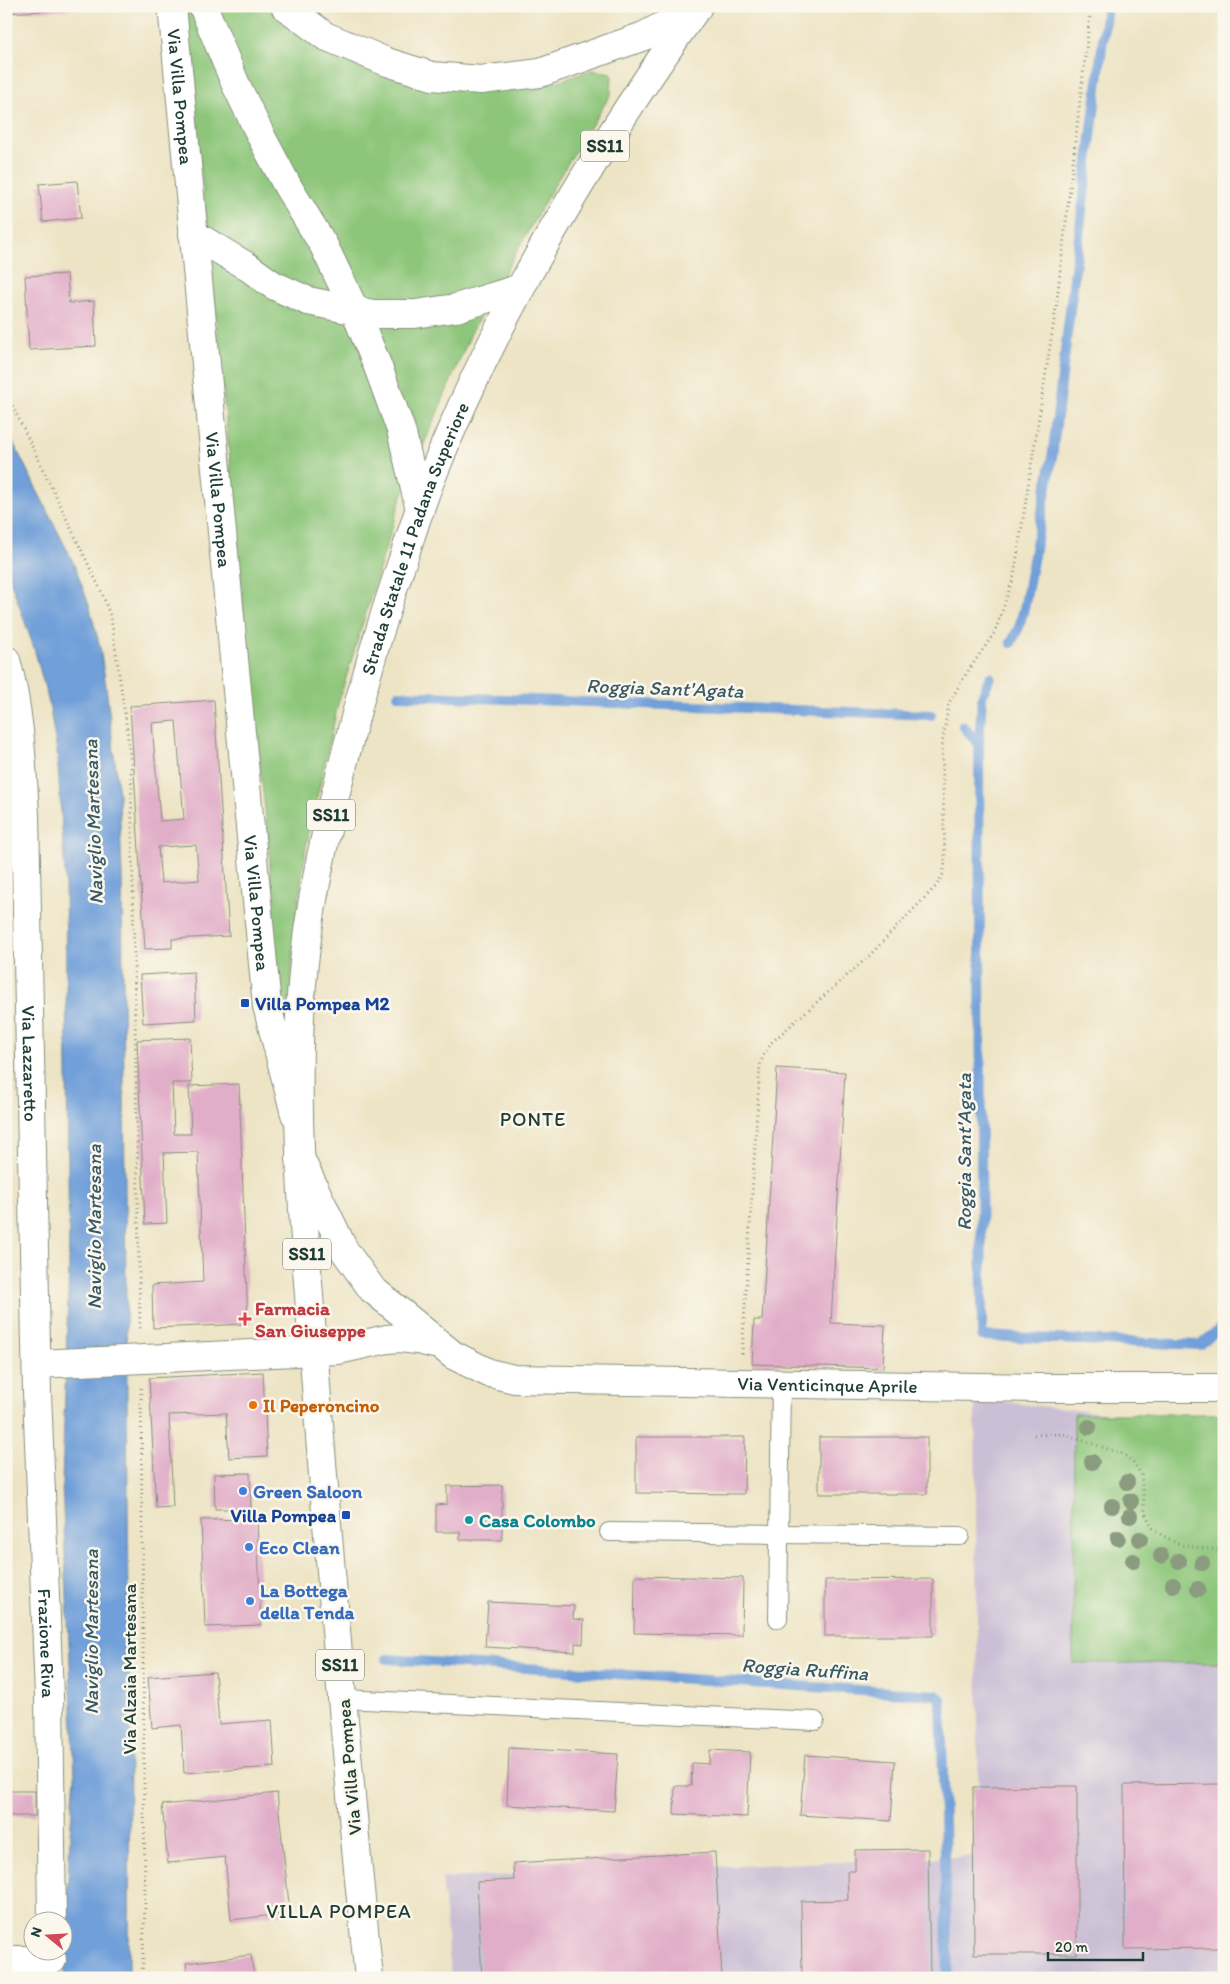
<svg xmlns="http://www.w3.org/2000/svg" width="1230" height="1984" font-family="Itim,sans-serif">
  <style>
    .industrial { fill: #cbbfd5 }
    .green { fill: #8dc67a; stroke: #568257 }
    .water { fill: #709fd9; stroke: #486e86 }
    .lines { fill: none; stroke-linecap: round; stroke-linejoin: round }
    .stream { stroke: #709fd9; stroke-width: 10 }
    .building { fill: #e1aec9; fill-rule: evenodd }
    .service-casing { stroke: #86907c; stroke-width: 20 }
    .minor-casing { stroke: #86907c; stroke-width: 30 }
    .tertiary-casing { stroke: #86907c; stroke-width: 30 }
    .primary-casing { stroke: #86907c; stroke-width: 30 }
    .path { stroke: #86907c; stroke-width: 3; stroke-dasharray: 1 4; stroke-linecap: butt }
    .service { stroke: #fff; stroke-width: 18 }
    .minor { stroke: #fff; stroke-width: 28 }
    .tertiary { stroke: #fff; stroke-width: 28 }
    .primary { stroke: #fff; stroke-width: 28 }
    .tree { fill: #8b9b7f }
    .transit-dot { fill: #1a4fb4; stroke: #fbf7ec; stroke-width: 2 }
    .health-dot { fill: #e0444e; stroke: #fbf7ec; stroke-width: 2 }
    .food-dot { fill: #e8710a; stroke: #fbf7ec; stroke-width: 2 }
    .shop-dot { fill: #3f7fe0; stroke: #fbf7ec; stroke-width: 2 }
    .culture-dot { fill: #0f9aa8; stroke: #fbf7ec; stroke-width: 2 }
    .labels { text-anchor: middle; dominant-baseline: central; stroke-width: 5; stroke-linejoin: round; paint-order: stroke }
    .shield { fill: #fbf7ec; stroke: #61756b; stroke-width: 1 }
    .shield-label { font-size: 18px; font-weight: bold; fill: #1f3d34 }
    .street-label { font-size: 19px; fill: #1f3d34; stroke: #fbf7ec }
    .transit-label { font-size: 19px; font-weight: bold; fill: #164399; stroke: #fbf7ec; text-anchor: start }
    .health-label { font-size: 19px; font-weight: bold; fill: #be3a42; stroke: #fbf7ec; text-anchor: start }
    .food-label { font-size: 19px; font-weight: bold; fill: #c56008; stroke: #fbf7ec; text-anchor: start }
    .shop-label { font-size: 19px; font-weight: bold; fill: #366cbe; stroke: #fbf7ec; text-anchor: start }
    .culture-label { font-size: 19px; font-weight: bold; fill: #0d838f; stroke: #fbf7ec; text-anchor: start }
    .water-label { font-size: 20px; font-style: italic; fill: #375a66; stroke: #fbf7ec }
    .neighbourhood-label { font-size: 20px; letter-spacing: 1px; fill: #1f3d34; stroke: #fbf7ec }
  </style>
  <rect width="100%" height="100%" fill="#fbf7ec"/>
  <filter id="ink" filterUnits="userSpaceOnUse"><feTurbulence type="fractalNoise" baseFrequency=".02" numOctaves="2"/><feDisplacementMap in="SourceGraphic" scale="10" xChannelSelector="R" yChannelSelector="G"/><feConvolveMatrix kernelMatrix="1 2 1 2 8 2 1 2 1" color-interpolation-filters="sRGB"/></filter>
  <filter id="wash" filterUnits="userSpaceOnUse"><feTurbulence type="fractalNoise" baseFrequency=".0096" numOctaves="4" result="noise"/><feDisplacementMap in="SourceGraphic" scale="20" xChannelSelector="R" yChannelSelector="G"/><feGaussianBlur stdDeviation="1.12" result="paint"/><feColorMatrix in="noise" values="0 0 0 0 0 0 0 0 0 0 0 0 0 0 0 0 0 1.4 0 .05"/><feComposite in="paint" operator="in"/></filter>
  <g filter="url(#wash)">
    <rect width="100%" height="100%" fill="#ede4c5"/>
    <path class="industrial" d="M975 1399 1224 1426V1978H451L442 1878 979 1856Z"/>
    <g class="green">
      <path d="M200 6H263L306 40 357 67 430 87H540L592 70 612 73 611 94 553 187 472 331 401 498 338 704 306 847 295 930 287 1028 284 1030 275 967 269 844 249 670 235 510 185 11Z"/>
      <path d="M1074 1414H1224V1663H1073Z"/>
    </g>
    <path class="water" d="M6 428 74 564 89 605 100 647 106 686 119 795 122 874 130 1709 129 1978H64L70 1835 75 1777 62 1484 69 1268 65 874 57 751 49 703 34 648 6 568Z"/>
    <g class="lines">
      <g class="stream">
        <path d="M1011 643 1019 627 1024 609 1052 458 1107 6"/>
        <path d="M398 695 931 715"/>
        <path d="M963 726 979 744 982 1336 1200 1345 1224 1325"/>
        <path d="M979 744 982 697 990 677"/>
        <path d="M387 1659 936 1695 941 1699 948 1978"/>
      </g>
    </g>
    <g id="blocks">
      <g class="building">
        <path d="M6 6H92V8L6 13Z"/>
        <path d="M77 181 81 218 43 222 39 184Z"/>
        <path d="M67 274 69 303 94 301 96 346 29 350 25 276Z"/>
        <path d="M214 700 229 936 172 939V948L145 949 130 706ZM176 721 184 819 160 821 152 723ZM196 845 199 880 161 883 158 847Z"/>
        <path d="M194 972 196 1020 143 1023 140 975Z"/>
        <path d="M190 1038 192 1083H172L174 1134H191L189 1086 239 1084 248 1324 153 1328 152 1285 203 1282 198 1152 164 1153 167 1223 145 1224 137 1040Z"/>
        <path d="M777 1068 845 1072 831 1323 885 1325 883 1368 752 1364 754 1320H762Z"/>
        <path d="M263 1372 267 1456 229 1458 226 1413 169 1415 173 1507 156 1508 149 1378Z"/>
        <path d="M636 1437H745L744 1494 636 1493Z"/>
        <rect x="819" y="1437" width="108" height="57"/>
        <path d="M250 1473 251 1509H215L214 1474Z"/>
        <path d="M502 1485V1540H460V1532H436V1505L447 1504V1486Z"/>
        <path d="M257 1519 261 1625 205 1627 201 1520Z"/>
        <path d="M635 1576 743 1578 742 1635 634 1633Z"/>
        <path d="M933 1579V1636H825V1580Z"/>
        <path d="M488 1602 574 1606 573 1619 584 1620 583 1644 575 1643V1652L485 1647Z"/>
        <path d="M215 1672 219 1724 272 1720 275 1767 184 1773 181 1725 152 1728 148 1677Z"/>
        <path d="M509 1748 618 1754 614 1811 507 1805Z"/>
        <path d="M710 1750 750 1752 747 1817 674 1814 675 1786H691L692 1763 709 1764Z"/>
        <path d="M805 1755 895 1761 891 1821 800 1815Z"/>
        <path d="M1224 1784V1948L1125 1949 1124 1785Z"/>
        <path d="M1077 1786V1954H974L973 1787Z"/>
        <rect x="6" y="1791" width="29" height="25"/>
        <path d="M277 1793 290 1913 231 1920 225 1857 168 1863 162 1805Z"/>
        <path d="M928 1849 930 1978H802L801 1901 848 1900 847 1871H855V1850Z"/>
        <path d="M715 1852 722 1978H482L477 1882 514 1880 513 1863Z"/>
        <path d="M251 1955 254 1978H188L186 1963Z"/>
        <path d="M6 1969H33L32 1978H6Z"/>
      </g>
    </g>
  </g>
  <g filter="url(#ink)">
    <use href="#blocks" fill-opacity="0" stroke="#86907c" stroke-width="1"/>
    <g class="lines">
      <defs>
        <g id="service">
          <path d="M609 1532 960 1536"/>
          <path d="M778 1619 781 1383"/>
          <path d="M343 1699 815 1721"/>
        </g>
        <g id="minor">
          <path id="s1" d="M6 660C20 710 22 763 25 815L37 1393 49 1695 52 1922"/>
          <path id="s2" d="M300 1158 344 1250 372 1289 453 1355 489 1373 514 1379 1034 1388H1224"/>
          <path d="M37 1364 338 1350 387 1339 400 1338 417 1340 438 1345"/>
          <path d="M6 1960H52"/>
        </g>
        <g id="tertiary">
          <path id="s3" d="M172 6 267 1006 295 1114"/>
          <path d="M203 6 236 85 263 140 288 187 324 246 355 311 378 367 401 430 420 510"/>
          <path d="M285 6 325 36 387 62 432 76 481 80 540 73 644 36 697 8"/>
          <path d="M193 234 248 267 273 285 308 301 373 314H415L456 308 521 288"/>
        </g>
        <g id="primary">
          <path id="s4" d="M369 1978C349 1785 332 1592 317 1399 307 1265 293 1130 301 996 307 909 327 824 349 741 364 681 382 621 402 562 411 536 419 509 429 484 494 317 594 152 698 6"/>
        </g>
      </defs>
      <use href="#service" class="service-casing"/>
      <use href="#minor" class="minor-casing"/>
      <use href="#tertiary" class="tertiary-casing"/>
      <use href="#primary" class="primary-casing"/>
      <g class="path">
        <path d="M6 392 102 593 111 618 127 729 131 765 140 1330"/>
        <path d="M742 1354 760 1065 763 1056 772 1042 869 956 937 885 943 874 945 863 942 744 949 703 966 674 995 632 1014 576 1056 308 1091 6"/>
        <path d="M141 1388 145 1906 142 1978"/>
        <path d="M1034 1435 1063 1434 1123 1454 1133 1462 1141 1474 1145 1513 1153 1528 1160 1534 1180 1545 1224 1551"/>
      </g>
      <use href="#service" class="service"/>
      <use href="#minor" class="minor"/>
      <use href="#tertiary" class="tertiary"/>
      <use href="#primary" class="primary"/>
    </g>
    <g class="tree">
      <circle cx="1089" cy="1427" r="8"/>
      <circle cx="1092" cy="1462" r="8"/>
      <circle cx="1127" cy="1482" r="8"/>
      <circle cx="1131" cy="1501" r="8"/>
      <circle cx="1112" cy="1506" r="8"/>
      <circle cx="1130" cy="1516" r="8"/>
      <circle cx="1118" cy="1538" r="8"/>
      <circle cx="1140" cy="1539" r="8"/>
      <circle cx="1161" cy="1556" r="8"/>
      <circle cx="1133" cy="1561" r="8"/>
      <circle cx="1179" cy="1561" r="8"/>
      <circle cx="1202" cy="1563" r="8"/>
      <circle cx="1173" cy="1585" r="8"/>
      <circle cx="1198" cy="1589" r="8"/>
    </g>
  </g>
  <g class="transit-dot">
    <rect x="240" y="998" width="10" height="10" rx="2.5"/>
    <rect x="341" y="1510" width="10" height="10" rx="2.5"/>
  </g>
  <path class="health-dot" d="M242.5 1311.5h5v5h5v5h-5v5h-5v-5h-5v-5h5z"/>
  <circle class="food-dot" cx="253" cy="1405" r="5"/>
  <g class="shop-dot">
    <circle cx="243" cy="1491" r="5"/>
    <circle cx="249" cy="1547" r="5"/>
    <circle cx="250" cy="1601" r="5"/>
  </g>
  <circle class="culture-dot" cx="469" cy="1520" r="5"/>
  <g class="labels">
    <g class="shield">
      <rect x="581" y="130.5" width="48" height="31" rx="4"/>
      <rect x="307" y="799.5" width="48" height="31" rx="4"/>
      <rect x="283" y="1238.5" width="48" height="31" rx="4"/>
      <rect x="316" y="1649.5" width="48" height="31" rx="4"/>
    </g>
    <g class="shield-label">
      <text x="605" y="146">SS11</text>
      <text x="331" y="815">SS11</text>
      <text x="307" y="1254">SS11</text>
      <text x="340" y="1665">SS11</text>
    </g>
    <g class="street-label">
      <text stroke="none"><textPath href="#s3" startOffset="91">Via Villa Pompea</textPath></text>
      <text stroke="none"><textPath href="#s3" startOffset="496">Via Villa Pompea</textPath></text>
      <text stroke="none"><textPath href="#s4" startOffset="1458">Strada Statale 11 Padana Superiore</textPath></text>
      <text stroke="none"><textPath href="#s3" startOffset="901">Via Villa Pompea</textPath></text>
      <text stroke="none"><textPath href="#s1" startOffset="405">Via Lazzaretto</textPath></text>
      <text stroke="none"><textPath href="#s2" startOffset="634">Via Venticinque Aprile</textPath></text>
      <text stroke="none"><textPath href="#s1" startOffset="985">Frazione Riva</textPath></text>
      <text transform="translate(129 1669) rotate(-90)">Via Alzaia Martesana</text>
      <text transform="translate(349 1767) rotate(-95)">Via Villa Pompea</text>
    </g>
    <g class="transit-label">
      <text x="255" y="1003">Villa Pompea M2</text>
      <text x="336" y="1515" text-anchor="end">Villa Pompea</text>
    </g>
    <g class="health-label">
      <text x="255" y="1308">Farmacia<tspan x="255" dy="22">San Giuseppe</tspan></text>
    </g>
    <g class="food-label">
      <text x="263" y="1405">Il Peperoncino</text>
    </g>
    <g class="shop-label">
      <text x="253" y="1491">Green Saloon</text>
      <text x="259" y="1547">Eco Clean</text>
      <text x="260" y="1590">La Bottega<tspan x="260" dy="22">della Tenda</tspan></text>
    </g>
    <g class="culture-label">
      <text x="479" y="1520">Casa Colombo</text>
    </g>
    <g class="water-label">
      <text transform="translate(665 688) rotate(2)">Roggia Sant'Agata</text>
      <text transform="translate(93 822) rotate(-92)">Naviglio Martesana</text>
      <text transform="translate(964 1152) rotate(-90)">Roggia Sant'Agata</text>
      <text transform="translate(94 1227) rotate(-90)">Naviglio Martesana</text>
      <text transform="translate(91 1632) rotate(-90)">Naviglio Martesana</text>
      <text transform="translate(805 1669) rotate(4)">Roggia Ruffina</text>
    </g>
    <g class="neighbourhood-label">
      <text x="533" y="1119">PONTE</text>
      <text x="339" y="1911">VILLA POMPEA</text>
    </g>
  </g>
  <rect width="1230" height="1984" fill="none" stroke="#fbf7ec" stroke-width="25"/>
  <g transform="translate(48 1936) rotate(288)"><circle r="24" fill="#fbf7ec" stroke="#a3ada2"/>
  <path d="M0-4L9 19L0 12L-9 19Z" fill="#d1495b"/>
  <text y="-8" font-size="14" font-weight="bold" text-anchor="middle" fill="#1f3d34">N</text>
  </g>
  <path d="M1048 1952v8h95v-8" fill="none" stroke="#1f3d34" stroke-width="2.5"/>
  <text x="1055" y="1952" font-size="15" fill="#1f3d34" stroke="#fbf7ec" stroke-width="4" paint-order="stroke">20 m</text>
</svg>
